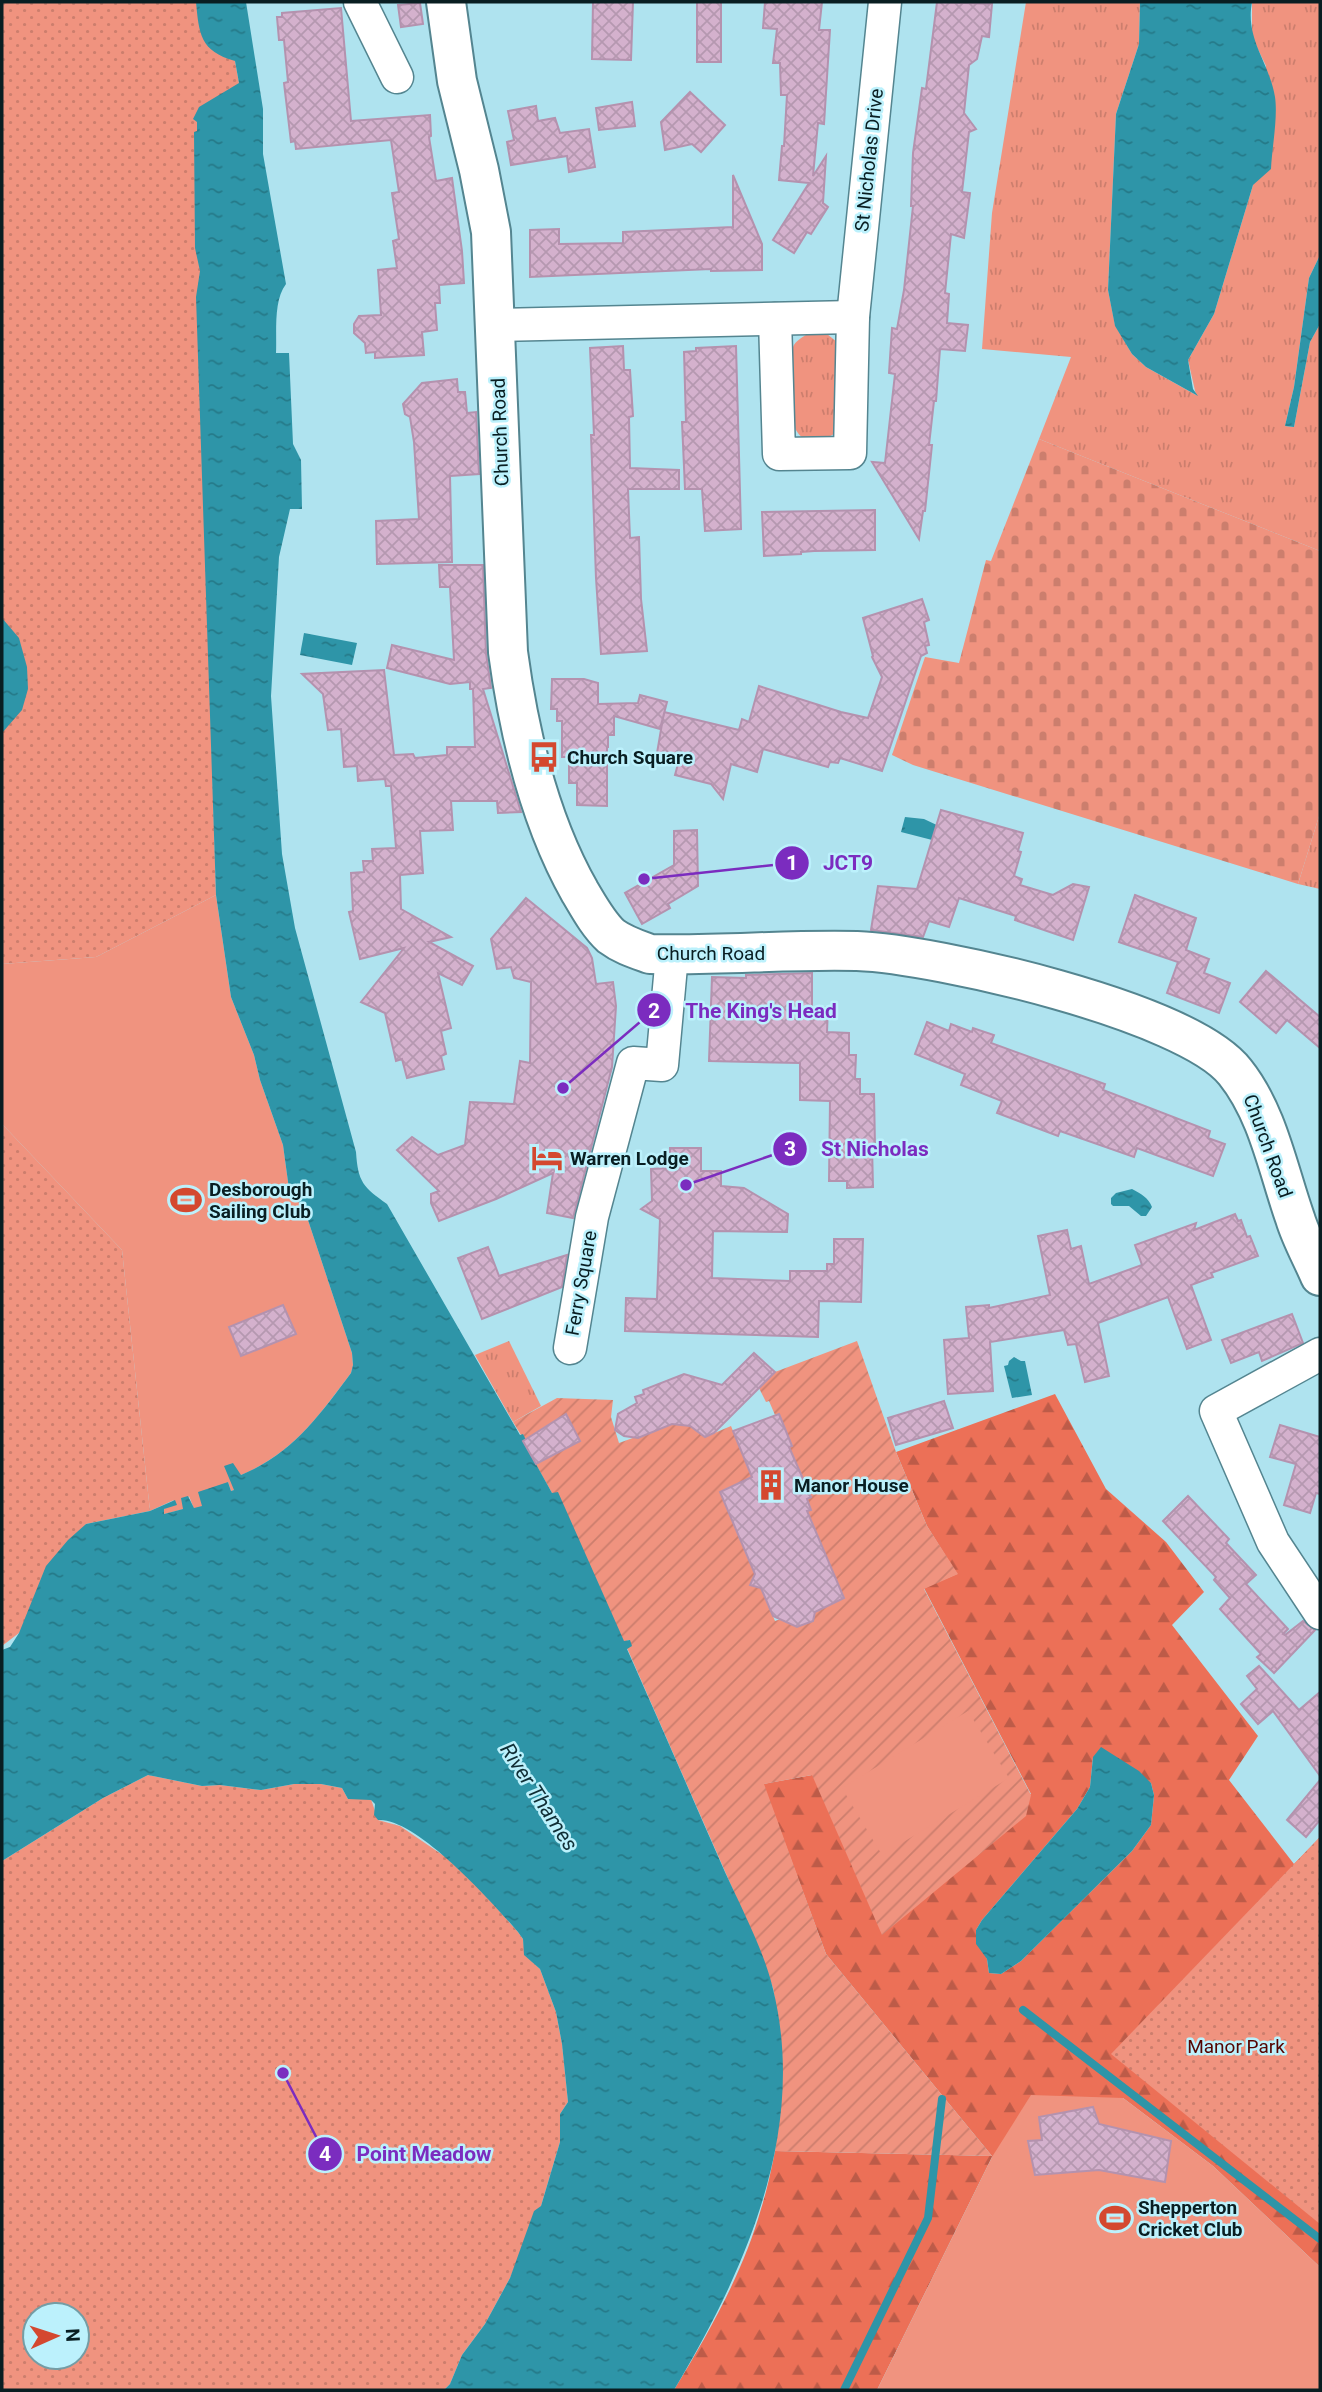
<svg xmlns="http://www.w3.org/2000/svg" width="1322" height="2392" font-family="Roboto,sans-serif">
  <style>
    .grass { fill: url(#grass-tufts) }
    .forest { fill: url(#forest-firs); fill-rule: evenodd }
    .cemetery { fill: url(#cemetery-stones) }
    .park { fill: url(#park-dots); fill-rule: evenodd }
    .garden { fill: url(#garden-furrows) }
    .pitch { fill: #f0937f }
    .water { fill: url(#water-ripples) }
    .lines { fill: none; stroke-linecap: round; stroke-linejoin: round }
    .stream { stroke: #2e95a8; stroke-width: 8 }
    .building { fill: url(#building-cross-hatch); stroke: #b492ae; stroke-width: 2 }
    .street-casing { stroke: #548590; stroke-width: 35 }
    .secondary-casing { stroke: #548590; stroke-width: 42 }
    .street { stroke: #fff; stroke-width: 32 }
    .secondary { stroke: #fff; stroke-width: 38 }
    .labels { text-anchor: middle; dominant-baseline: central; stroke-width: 5; stroke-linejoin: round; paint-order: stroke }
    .street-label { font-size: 19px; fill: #091e22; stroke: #bcf1fc }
    .poi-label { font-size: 19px; font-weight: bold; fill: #091e22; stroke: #bcf1fc; text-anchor: start }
    .park-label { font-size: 19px; fill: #550400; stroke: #bcf1fc }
    .water-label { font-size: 21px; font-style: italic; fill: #102e35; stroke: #bcf1fc }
    .leader { fill: none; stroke: #7b2cbf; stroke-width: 2.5 }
    .callout-dot { fill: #7b2cbf; stroke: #bcf1fc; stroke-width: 2.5 }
    .mark-label { font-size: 21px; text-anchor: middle; font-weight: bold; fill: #fff }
    .callout-label { font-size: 21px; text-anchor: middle; font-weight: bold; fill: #7b2cbf; stroke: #bcf1fc; stroke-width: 5; stroke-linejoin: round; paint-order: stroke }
  </style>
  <defs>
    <pattern id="grass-tufts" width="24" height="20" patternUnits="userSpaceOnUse" patternTransform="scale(1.75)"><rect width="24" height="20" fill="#f0937f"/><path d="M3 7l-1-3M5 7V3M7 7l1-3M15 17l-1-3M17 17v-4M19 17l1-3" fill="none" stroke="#cc7e6d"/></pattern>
    <pattern id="forest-firs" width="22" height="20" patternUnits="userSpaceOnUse" patternTransform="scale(1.75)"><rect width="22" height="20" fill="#ec7057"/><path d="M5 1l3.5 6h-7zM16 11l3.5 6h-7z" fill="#bd5b48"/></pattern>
    <pattern id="cemetery-stones" width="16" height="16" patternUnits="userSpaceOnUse" patternTransform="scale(1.75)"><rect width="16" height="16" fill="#f0937f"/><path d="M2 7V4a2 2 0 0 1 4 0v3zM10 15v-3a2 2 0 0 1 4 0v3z" fill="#cc7e6d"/></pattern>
    <pattern id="park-dots" width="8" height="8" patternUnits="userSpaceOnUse" patternTransform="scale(1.75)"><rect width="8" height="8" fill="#f0937f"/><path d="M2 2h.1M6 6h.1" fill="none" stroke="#cc7e6d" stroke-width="1.8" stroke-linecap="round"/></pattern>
    <pattern id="garden-furrows" width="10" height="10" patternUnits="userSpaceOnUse" patternTransform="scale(1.75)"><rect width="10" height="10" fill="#f0937f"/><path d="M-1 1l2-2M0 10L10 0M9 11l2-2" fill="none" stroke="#cc7e6d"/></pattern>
    <pattern id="water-ripples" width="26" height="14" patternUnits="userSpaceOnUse" patternTransform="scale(1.75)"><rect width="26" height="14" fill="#2e95a8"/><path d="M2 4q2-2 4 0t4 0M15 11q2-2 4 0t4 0" fill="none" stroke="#257988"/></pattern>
    <pattern id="building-cross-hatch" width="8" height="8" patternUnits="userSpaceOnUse" patternTransform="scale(1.75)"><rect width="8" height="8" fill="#d4b1cd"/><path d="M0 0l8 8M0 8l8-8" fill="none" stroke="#b598b0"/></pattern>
  </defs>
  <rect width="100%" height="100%" fill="#afe3ef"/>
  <g class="grass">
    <path d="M1026 2H1140L1139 44 1116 114 1108 290 1115 325 1132 354 1146 367 1196 395 1188 360 1214 314 1253 185 1266 66 1252 37V2H1320V255L1309 278 1294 387 1285 426 1294 427 1310 342 1320 324V551L1039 439 1071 357 982 349 992 213Z"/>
    <path d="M809 333 827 334 842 346 840 430C799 459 789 426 788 390 788 376 786 361 793 347 795 341 803 337 809 333Z"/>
    <path d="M1320 813V889L1298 884Z"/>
    <path d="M509 1341 541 1406 513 1422 475 1355Z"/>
  </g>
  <path class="forest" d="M1055 1394 1106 1489 1166 1542 1204 1592 1172 1625 1258 1736 1229 1780 1294 1864 1320 1837V2267L1213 2166 1123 2098 992 2157 877 2390H674C708 2334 743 2273 761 2209 767 2190 771 2171 775 2151L992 2156 826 1954 763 1784 812 1775 1031 1794 924 1588 957 1574 927 1526 896 1452ZM1093 1757 1151 1783 1154 1795 1151 1825 1132 1851 1021 1961 1001 1974 989 1973 987 1959 976 1930 982 1920 1077 1809 1090 1787Z"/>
  <path class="cemetery" d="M1039 439 1320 551V813L1298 884 913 765 892 755 925 657 959 663 986 560 991 561Z"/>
  <g class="park">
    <path d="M2 2H198L235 61 239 83 206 556 216 895 96 957 2 964Z"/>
    <path d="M2 1124 122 1250 150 1511 86 1524 19 1633 2 1646Z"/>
    <path d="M148 1775 202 1786 220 1785 261 1790 294 1784H321L342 1788 348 1799H371L378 1820 400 1826 447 1858 481 1890 518 1932 523 1939 525 1955 540 1969 556 2012 562 2044 568 2102 560 2114V2142L541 2206 510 2278 485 2324 462 2355 450 2384 444 2390H2V1861L103 1798ZM35 2315H77V2357H35Z"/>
    <path d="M1320 1837V2224L1111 2054Z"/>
  </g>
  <path class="garden" d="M857 1341 896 1452 927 1526 958 1574 924 1589 1031 1795 1026 1816 882 1935 812 1775 764 1784 826 1954 992 2156 775 2151 782 2077 780 2031 773 1988 752 1933 627 1648 629 1640 624 1642 552 1493 526 1447 528 1446 523 1435H521L513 1422 557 1398 613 1400 611 1417 619 1443 674 1423 688 1425 705 1437 731 1426 752 1477 720 1492 755 1574 753 1579 756 1587 761 1588 775 1621 784 1618 797 1627 813 1621 815 1612 844 1598 807 1511 811 1509 807 1499 811 1497 784 1449 792 1445 779 1414 775 1415 769 1401 766 1402 759 1388 775 1372Z"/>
  <g class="pitch">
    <path d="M216 895 231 997 254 1055 260 1080 283 1145 289 1189 305 1211 352 1353 353 1365 351 1373C318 1417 293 1453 241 1475L234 1490 231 1491 228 1482 203 1506 194 1509 189 1496 184 1509 164 1514 163 1510 174 1500 150 1511 122 1250 2 1124V964L96 957Z"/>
    <path d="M968 1711 1009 1778 882 1855 842 1788Z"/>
    <path d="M1031 2095 1123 2098 1213 2166 1320 2267V2390H877L992 2157Z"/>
  </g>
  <g class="water">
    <path d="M196 2H246L263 109V154L286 284C273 301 277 333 276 353H289L293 444 301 460 302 509H290L279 557 271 696 282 854 295 928 356 1152C358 1182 363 1187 387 1204L520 1435 523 1434 529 1446 527 1448 552 1493 558 1492 624 1641 630 1640 632 1646 627 1649C660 1723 692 1797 725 1872 741 1907 765 1953 773 1989 808 2131 745 2271 674 2390H444L450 2384 462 2355 485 2324 510 2278 534 2211 541 2206 560 2142V2114L568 2102 562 2044 556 2012 540 1969 524 1955 523 1939 518 1932C493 1903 416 1817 378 1820L374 1815 375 1804 371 1800 348 1799 342 1788 321 1784H294L261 1790 220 1785 202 1786 148 1775 103 1798 2 1861V1650L10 1647 19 1633 46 1566 68 1540 86 1524 150 1511 175 1500 177 1505 164 1509V1514L183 1509 181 1498 188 1496 194 1508 202 1506 198 1492 228 1482 231 1491 234 1490 224 1466 233 1463 241 1475C292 1454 318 1417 351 1373L353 1365 352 1353 305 1211 289 1189 283 1145 260 1080 254 1055 231 997 216 895 196 297 200 271 195 248 194 132 197 131V122L193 119 199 107 239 83 235 61C200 51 199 34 196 2Z"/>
    <path d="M1140 2H1252C1245 40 1269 61 1275 97 1278 117 1272 148 1271 169L1253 185 1214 314 1188 360 1193 389 1198 396 1146 367 1132 354 1115 326 1108 290 1116 114 1139 44Z"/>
    <path d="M1320 255V324L1310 342 1294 427 1285 426 1294 387 1309 278Z"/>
    <path d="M2 618 19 638 27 667 28 689 22 710 2 733Z"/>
    <path d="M304 633 357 643 352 665 300 655Z"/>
    <path d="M905 817 924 819 941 827 936 841 901 832Z"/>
    <path d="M1132 1189C1141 1194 1148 1197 1152 1207L1146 1216H1141L1129 1206H1113L1111 1204V1198L1116 1193Z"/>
    <path d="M1014 1357 1021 1361H1025L1032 1395 1012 1398 1004 1366 1008 1365 1009 1361Z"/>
    <path d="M1101 1747 1139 1771 1151 1783 1154 1795 1151 1825 1132 1851 1021 1961 1001 1974 989 1973 987 1959 976 1944V1930L982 1920 1077 1809 1090 1787 1093 1757Z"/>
  </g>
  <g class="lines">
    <g class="stream">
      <path d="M1023 2010 1320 2239"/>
      <path d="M844 2390 928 2218 942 2099"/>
    </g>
  </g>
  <g class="building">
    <path d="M593 2H633L631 60 592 59Z"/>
    <rect x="697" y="2" width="24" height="60"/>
    <path d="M765 2H822L819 30H830L824 124 818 123 813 176 826 156 823 203 828 207 811 234 807 232 794 253 773 240 809 183 779 180 782 146H784L787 95H781L780 63H773L777 29 763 28Z"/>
    <path d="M937 2 992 4 989 37 982 36 977 59 969 65 964 113 976 129 969 132 962 192 970 193 964 238 951 234 945 293 949 294 947 323 968 325 965 351 940 349 936 401H934L929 445H932L925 511H923L919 539 872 462 885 463 895 374 889 373 892 328 897 329 904 290 913 206H911L913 153 922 88 926 89Z"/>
    <path d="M420 3 423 24 401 27 398 5Z"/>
    <path d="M341 8 351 121 430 115 431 136 429 137 436 181 452 178 462 251 464 283 439 285 440 303H435L437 330 422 332 424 355 375 358V352L366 353 365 343 354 333V324L359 316 381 315 378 270 397 268 393 241 399 239 392 193 399 192 391 140 296 149 295 141 291 142 284 83 288 82 284 40H279L277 17H282V13Z"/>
    <path d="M690 92 725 125 701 152 692 144 665 150 661 122Z"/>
    <path d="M632 102 635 126 599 130 596 108Z"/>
    <path d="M536 106 538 121 555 118 560 133 589 129 595 167 569 172 567 156 511 165 507 142 514 140 508 111Z"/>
    <path d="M733 175 762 244V270L711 271V269L530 277V230L559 229V244L623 243V232L733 227Z"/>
    <path d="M623 346 624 370H630L633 416 629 417 630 468 679 470V489H628L630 538 639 537 641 599 647 651 601 654 596 578 591 435H594L590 348Z"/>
    <path d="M736 346 741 529 705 531 702 489H685L682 422H686L684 352 696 351V348Z"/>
    <path d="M457 379 458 392H465L467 413 476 412 479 474 450 476 452 562 377 564 376 521 419 519 414 442 410 417 405 414 403 404 422 383Z"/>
    <path d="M875 510V550L814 551 801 552V554L764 556 762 512Z"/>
    <path d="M439 565H483L486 653 491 688 483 689 521 812 498 813 497 801H451L453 830 420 831 423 873 400 875 401 909 451 937 429 942 473 966 462 985 438 973 451 1028 441 1031 446 1054 441 1056 444 1069 407 1078 402 1059 396 1061 385 1013 361 1002 404 948 360 959 349 912 353 911 351 873 364 872 363 861H373L372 849 396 848 391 786H386L385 779 358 781 357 766 344 767 341 729 328 730 323 694 302 674 384 670 394 755 413 754 415 758 447 755V747H475L473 689H470V682L450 684 387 668 392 645 454 660 450 587H440Z"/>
    <path d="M922 599 929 620 924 622 929 645 925 646 927 653 921 656 882 771 840 758 838 763 830 762 828 767 763 749 757 772 731 764 723 799 711 784 675 775 678 764 656 759 664 712 739 730 742 719 749 722 759 686 841 712 868 718 882 677 872 657 873 656 863 618Z"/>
    <path d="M552 679H584L598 683V704L638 703 640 695 667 702 660 729 614 716V735H608V747H607V806L577 805V783H569V757H562V721H557V709H551Z"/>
    <path d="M941 810 1023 833 1018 851 1021 852 1014 876 1022 879 1020 885 1053 895 1073 884 1089 887 1073 940 1015 920 1016 916 959 898 949 927 929 921 923 937 871 930 878 886 917 889Z"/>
    <path d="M697 830 698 886 668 904 670 908 642 924 625 893 674 865V831Z"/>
    <path d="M1135 895 1196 918 1186 950 1209 959 1204 973 1230 983 1219 1013 1167 993 1178 962 1119 942Z"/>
    <path d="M526 898 587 948 592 958 596 984 613 982 616 1006 612 1067 573 1218 547 1213 553 1173 496 1199 439 1221 431 1203V1194L439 1191 397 1150 412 1137 438 1155 465 1145 470 1102 514 1104 520 1061 530 1063 531 982 514 978 511 967 497 969 491 939Z"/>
    <path d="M1266 971 1320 1017V1048L1287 1020 1276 1033 1240 1002Z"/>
    <path d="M812 973V1009L828 1007 827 1032 849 1033V1055H856L855 1079H860V1094H874L875 1146H872L873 1187 847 1188V1181H829L830 1101 800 1100V1063L709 1061 712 977 746 978V975Z"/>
    <path d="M927 1022 949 1031 951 1024 972 1032 973 1028 994 1035 991 1043 1105 1084 1103 1090 1210 1131 1208 1138 1225 1144 1213 1176 1137 1148 1134 1157 1060 1131 1058 1136 997 1113 1002 1101 961 1085 965 1074 915 1054Z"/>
    <path d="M670 1148H701V1171H721V1186L744 1188 788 1214 787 1232 713 1231 712 1278 790 1281V1271H827V1264H834V1239H863L861 1302 819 1301 818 1337 625 1331 626 1298 657 1299 660 1219 641 1209 652 1201 651 1169 670 1168Z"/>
    <path d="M1235 1214 1238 1221 1241 1220 1247 1237 1250 1236 1258 1256 1211 1273 1213 1277 1191 1285 1211 1340 1187 1349 1168 1297 1098 1323 1109 1376 1085 1382 1076 1344 1068 1345 1064 1330 990 1342 993 1391 948 1394 944 1340 969 1338 966 1307 989 1305V1308L1050 1295 1038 1236 1067 1230 1071 1249 1081 1246 1089 1284 1142 1265 1135 1245 1196 1223 1194 1230Z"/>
    <path d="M488 1247 499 1276 567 1255 562 1287 482 1319 458 1258Z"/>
    <path d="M283 1305 296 1334 241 1356 229 1327Z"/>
    <path d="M1292 1314 1303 1343 1262 1361 1259 1352 1231 1363 1222 1340Z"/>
    <path d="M754 1353 775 1372 714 1433 705 1437 690 1426 672 1424 638 1438 624 1436 615 1430 618 1414 637 1403 635 1397 644 1394 643 1390 684 1374 722 1385Z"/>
    <path d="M944 1401 953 1428 896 1445 888 1418Z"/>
    <path d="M566 1414 580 1441 536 1464 523 1441Z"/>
    <path d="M779 1414 792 1446 789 1447 811 1497 807 1499 811 1510 807 1511 844 1598 815 1612 813 1621 797 1627 773 1616 761 1588 750 1585 755 1574 720 1492 752 1477 733 1431Z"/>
    <path d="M1280 1425 1320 1437V1494L1316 1493 1310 1513 1284 1505 1296 1464 1270 1457Z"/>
    <path d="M1188 1496 1229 1539 1226 1543 1256 1575 1246 1584 1288 1629 1283 1634 1285 1635 1303 1621 1315 1630 1274 1673 1257 1657 1261 1654 1220 1609 1230 1598 1214 1580 1216 1577 1163 1521Z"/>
    <path d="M1259 1666 1299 1710 1320 1692V1776L1273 1711 1258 1724 1241 1704 1257 1689 1247 1676Z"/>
    <path d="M1320 1780V1820L1306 1837 1287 1820Z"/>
    <path d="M1093 2107 1099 2124 1171 2141 1165 2182 1099 2170 1035 2175 1028 2141 1042 2140 1039 2117Z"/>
  </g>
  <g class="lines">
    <defs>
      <g id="street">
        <path d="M360 2 397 77"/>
        <path d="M775 319 779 454 850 453 853 317 885 2"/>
        <path d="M496 325 853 317"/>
        <path d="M570 1348 592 1217 633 1063 662 1065 672 955"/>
        <path d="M1320 1354 1216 1411 1273 1542 1320 1613"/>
      </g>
      <path id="secondary" d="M446 2 457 81 479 170 491 232 508 652C519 734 539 820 580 892 589 907 598 924 611 936 623 945 636 949 650 954 719 956 788 949 857 951 936 954 1187 1011 1235 1072 1268 1113 1278 1170 1295 1218 1301 1238 1312 1257 1320 1276"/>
    </defs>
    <use href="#street" class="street-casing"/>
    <use href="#secondary" class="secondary-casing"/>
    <use href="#street" class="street"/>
    <use href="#secondary" class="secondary"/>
  </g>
  <defs>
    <symbol id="bus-bare" viewBox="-9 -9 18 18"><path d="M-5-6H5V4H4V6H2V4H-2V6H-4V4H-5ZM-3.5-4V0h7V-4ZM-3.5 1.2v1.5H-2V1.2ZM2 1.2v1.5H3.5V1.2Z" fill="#d4482f" stroke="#bcf1fc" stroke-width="2.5" paint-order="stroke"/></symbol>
    <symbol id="hotel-bare" viewBox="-9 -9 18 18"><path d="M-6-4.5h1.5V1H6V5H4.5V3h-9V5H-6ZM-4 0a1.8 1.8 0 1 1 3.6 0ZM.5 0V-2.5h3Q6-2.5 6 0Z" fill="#d4482f" stroke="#bcf1fc" stroke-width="2.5" paint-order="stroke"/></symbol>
    <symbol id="stadium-bare" viewBox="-9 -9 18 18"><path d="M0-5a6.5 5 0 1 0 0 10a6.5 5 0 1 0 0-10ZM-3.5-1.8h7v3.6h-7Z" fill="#d4482f" stroke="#bcf1fc" stroke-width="2.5" paint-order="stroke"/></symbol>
    <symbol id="building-bare" viewBox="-9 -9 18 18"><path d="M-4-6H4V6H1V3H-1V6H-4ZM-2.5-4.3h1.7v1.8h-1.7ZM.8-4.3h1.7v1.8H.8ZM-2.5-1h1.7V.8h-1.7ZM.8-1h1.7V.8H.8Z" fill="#d4482f" stroke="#bcf1fc" stroke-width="2.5" paint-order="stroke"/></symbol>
  </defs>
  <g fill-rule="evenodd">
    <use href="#bus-bare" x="522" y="735" width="44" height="44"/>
    <use href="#hotel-bare" x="525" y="1136" width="44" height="44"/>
    <use href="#stadium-bare" x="164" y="1178" width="44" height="44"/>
    <use href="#building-bare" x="749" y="1463" width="44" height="44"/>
    <use href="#stadium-bare" x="1093" y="2196" width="44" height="44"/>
  </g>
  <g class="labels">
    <g class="street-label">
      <text transform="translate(869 160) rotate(-84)">St Nicholas Drive</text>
      <text transform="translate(500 432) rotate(-92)">Church Road</text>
      <text x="711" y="953">Church Road</text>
      <text transform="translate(1268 1146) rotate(70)">Church Road</text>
      <text transform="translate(581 1283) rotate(-80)">Ferry Square</text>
    </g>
    <g class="poi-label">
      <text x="567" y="757">Church Square</text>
      <text x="570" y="1158">Warren Lodge</text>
      <text x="209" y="1189">Desborough<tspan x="209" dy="22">Sailing Club</tspan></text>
      <text x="794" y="1485">Manor House</text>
      <text x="1138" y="2207">Shepperton<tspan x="1138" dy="22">Cricket Club</tspan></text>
    </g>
    <g class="park-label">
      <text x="1236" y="2046">Manor Park</text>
    </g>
    <g class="water-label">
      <text transform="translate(539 1797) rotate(57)">River Thames</text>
    </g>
  </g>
  <path class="leader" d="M644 879L792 863M563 1088L654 1010M686 1185L790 1149M283 2073L325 2154"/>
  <g class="callout-dot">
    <circle cx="644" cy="879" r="7"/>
    <circle cx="563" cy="1088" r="7"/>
    <circle cx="686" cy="1185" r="7"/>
    <circle cx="283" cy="2073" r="7"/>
    <circle cx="792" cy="863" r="18"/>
    <circle cx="654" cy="1010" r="18"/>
    <circle cx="790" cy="1149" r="18"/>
    <circle cx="325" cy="2154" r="18"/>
  </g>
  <g class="mark-label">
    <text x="792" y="870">1</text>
    <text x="654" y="1018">2</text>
    <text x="790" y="1156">3</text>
    <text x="325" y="2161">4</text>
  </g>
  <g class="callout-label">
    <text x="848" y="870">JCT9</text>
    <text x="761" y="1018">The King's Head</text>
    <text x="875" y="1156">St Nicholas</text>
    <text x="424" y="2161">Point Meadow</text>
  </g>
  <rect width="1322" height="2392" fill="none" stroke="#091e22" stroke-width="7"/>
  <g transform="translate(56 2336) rotate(87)"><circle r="33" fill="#bcf1fc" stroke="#749da5" stroke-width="2"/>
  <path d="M0-5L12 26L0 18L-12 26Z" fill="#d4482f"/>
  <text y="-10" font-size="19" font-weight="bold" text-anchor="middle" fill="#091e22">N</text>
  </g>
</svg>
